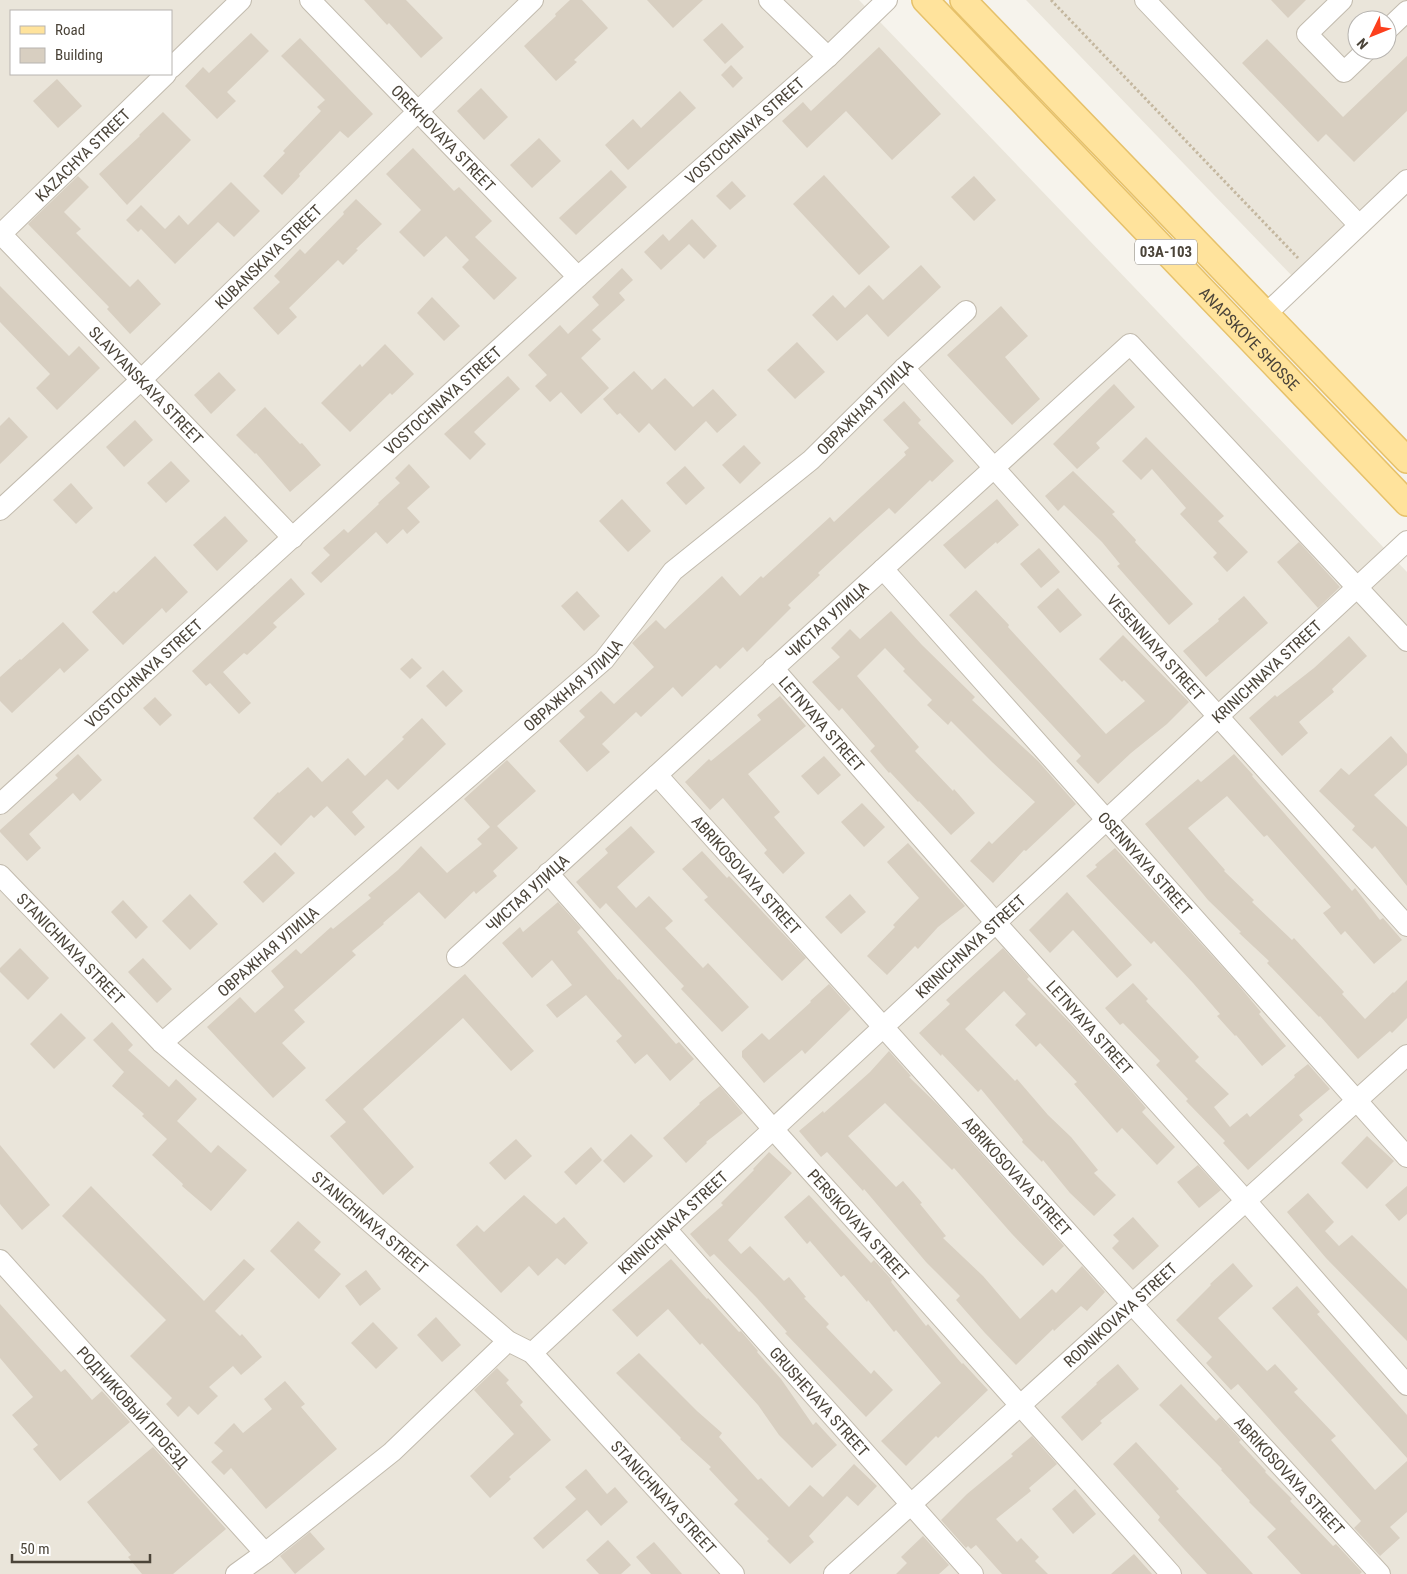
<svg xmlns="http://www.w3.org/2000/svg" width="1407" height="1574" font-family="'Roboto Condensed',sans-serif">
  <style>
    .residential { fill: #eae5da; fill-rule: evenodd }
    .building { fill: #d8cfc1 }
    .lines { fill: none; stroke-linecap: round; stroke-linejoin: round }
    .minor-casing { stroke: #c2bbae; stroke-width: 22 }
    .major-casing { stroke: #e6c16a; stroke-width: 28 }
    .path { stroke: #c4b79f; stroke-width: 3; stroke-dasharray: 2.5 2.5; stroke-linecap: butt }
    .minor { stroke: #fff; stroke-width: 20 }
    .major { stroke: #ffe39c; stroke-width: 25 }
    .labels { text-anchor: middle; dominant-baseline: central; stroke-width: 4; stroke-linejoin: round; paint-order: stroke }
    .shield { fill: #fff; stroke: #817c74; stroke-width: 1 }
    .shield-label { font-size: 15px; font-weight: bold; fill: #4b4439 }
    .street-label { font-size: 16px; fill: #4b4439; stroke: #fff }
  </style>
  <rect width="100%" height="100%" fill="#f6f3ec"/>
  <g class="residential">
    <path d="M0 0H859L1407 572V1574H0ZM11 11H171V74H11Z"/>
    <path d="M1026 0H1407V171L1295 279ZM1357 20H1387V50H1357Z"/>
  </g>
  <g class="building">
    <path d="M364 0H406L443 38 421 58 389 23 387 25Z"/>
    <path d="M570 0H582L608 28 574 60 577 62 556 81 524 46 556 16 555 14Z"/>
    <path d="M647 0H703L673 28Z"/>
    <path d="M1271 0H1306L1288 18Z"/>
    <path d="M722 23 744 47 725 64 703 40Z"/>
    <path d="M251 33 269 51 227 92 236 101 217 119 185 86 203 67 209 73Z"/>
    <path d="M300 38 373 114 348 138 340 131 299 174 300 176 282 195 263 176 285 153 283 151 321 111 317 107 325 100 281 56Z"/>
    <path d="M1267 39 1343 117 1407 56V111L1354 162 1326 134 1318 142 1242 63Z"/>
    <path d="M879 47 941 114 892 160 846 111 807 148 782 121 803 102 811 111Z"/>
    <path d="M731 65 743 78 733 88 721 75Z"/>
    <path d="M57 79 82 106 58 128 33 101Z"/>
    <path d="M481 88 508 117 484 140 457 111Z"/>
    <path d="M680 91 696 108 628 170 605 145 633 119 641 128Z"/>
    <path d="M163 112 191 140 127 205 99 174 140 136 139 135Z"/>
    <path d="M539 138 561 161 532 188 510 165Z"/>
    <path d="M413 148 454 191 459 187 492 221 475 237 517 278 494 300 462 267 469 260 446 236 424 257 399 232 421 210 386 174Z"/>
    <path d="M611 170 627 187 576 235 559 218Z"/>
    <path d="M824 175 890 247 859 275 793 204Z"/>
    <path d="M78 176 89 187 64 212 81 229 76 233 130 287 138 279 161 304 130 334 107 309 109 307 28 224Z"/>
    <path d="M974 176 996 200 974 221 951 197Z"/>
    <path d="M732 181 746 196 730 210 716 196Z"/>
    <path d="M231 182 260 211 234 237 218 222 175 264 141 229 138 232 126 220 141 205 165 229 179 215 188 225Z"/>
    <path d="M356 199 382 224 356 249 358 250 343 265 338 260 289 308 297 317 278 335 253 308 280 282 274 276 300 249 305 254 344 214 343 212Z"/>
    <path d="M692 219 717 246 704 259 689 244 661 270 644 252 663 234 669 241Z"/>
    <path d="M921 265 941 287 888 337 867 314 837 341 812 315 833 295 845 308 869 285 883 300Z"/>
    <path d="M622 268 633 280 619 293 625 300 592 330 601 339 581 358 609 388 581 414 561 392 550 402 535 386 547 375 528 355 560 325 568 334 599 305 592 297Z"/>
    <path d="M0 286 69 356 79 346 100 368 57 410 36 388 50 374 0 322Z"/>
    <path d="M432 297 460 326 444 341 417 313Z"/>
    <path d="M1001 306 1028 336 1005 357 1040 399 1012 425 947 355Z"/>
    <path d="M797 342 825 372 795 399 767 370Z"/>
    <path d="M385 344 414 374 392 395 390 393 350 432 321 403 360 364 362 367Z"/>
    <path d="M634 371 652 390 665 378 693 407 713 389 737 415 717 433 706 421 675 451 649 423 639 433 620 413 617 415 603 399Z"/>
    <path d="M219 372 236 390 211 414 194 395Z"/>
    <path d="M508 376 520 389 474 432 486 444 470 460 444 434Z"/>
    <path d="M1114 384 1135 407 1096 443 1100 448 1077 469 1053 444Z"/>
    <path d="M904 401 921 420 918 423 954 461 932 482 930 480 895 514 889 508 861 533 818 573 820 575 788 605 791 608 747 652 743 647 720 669 716 665 682 697 673 687 641 717 636 712 602 744 610 752 587 772 559 741 585 717 579 711 601 691 614 704 654 667 632 643 656 620 665 629 722 576 740 596 761 576 763 578 830 517 834 522 906 455 904 452 909 448 883 420Z"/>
    <path d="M265 407 300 444 302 443 321 465 290 492 256 453 255 454 236 435Z"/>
    <path d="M9 417 28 437 0 464V426Z"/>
    <path d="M135 420 153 440 124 467 106 447Z"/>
    <path d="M1146 437 1224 516 1218 521 1248 552 1227 572 1213 557 1217 553 1180 514 1186 508 1152 469 1141 480 1122 461Z"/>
    <path d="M744 445 761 463 740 484 722 465Z"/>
    <path d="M171 461 190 481 166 503 147 483Z"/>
    <path d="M409 464 430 487 407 508 420 522 407 534 403 529 387 544 376 532 321 583 311 573 330 555 323 548 344 529 348 533 379 504 378 503 400 483 395 478Z"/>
    <path d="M685 466 705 488 686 505 666 483Z"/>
    <path d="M1073 471 1115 512 1112 514 1136 540 1135 542 1193 604 1169 625 1117 566 1120 564 1102 542 1064 505 1058 511 1045 496Z"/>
    <path d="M71 483 93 508 76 524 53 500Z"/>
    <path d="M622 499 651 531 628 552 599 521Z"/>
    <path d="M997 499 1019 525 997 544 996 542 965 569 943 545Z"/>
    <path d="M225 516 248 541 217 571 193 545Z"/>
    <path d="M1299 542 1340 587 1318 608 1277 562Z"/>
    <path d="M1039 548 1060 572 1041 588 1020 564Z"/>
    <path d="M155 556 188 592 166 613 162 608 123 645 92 612 114 591 116 593Z"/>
    <path d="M291 578 305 594 273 623 277 627 247 655 244 653 223 672 251 703 239 714 210 683 206 686 192 671Z"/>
    <path d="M1058 588 1082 615 1060 633 1037 607Z"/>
    <path d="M976 590 1009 625 1008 627 1106 734 1145 701 1124 680 1122 682 1099 659 1123 635 1189 702 1167 724 1131 753 1098 784 1076 761 1081 756 949 615Z"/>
    <path d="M577 591 600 616 584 631 561 606Z"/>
    <path d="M1244 596 1268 623 1206 677 1183 651 1219 621 1218 619Z"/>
    <path d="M891 611 922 645 975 697 972 700 1038 761 1076 804 1026 851 1024 850 993 883 970 861 989 841 992 844 1035 802 992 762 951 721 948 725 927 705 932 700 903 671 905 669 885 648 857 676 919 747 915 751 953 791 954 789 975 813 951 835 919 801 918 802 890 772 889 773 870 751 875 746 842 708 839 711 812 682 840 657 831 648 850 629 860 639Z"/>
    <path d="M63 622 89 650 64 673 60 668 12 713 0 701V677L20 659 21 660Z"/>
    <path d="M1349 636 1367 656 1332 689 1334 692 1299 722 1308 733 1282 756 1249 718 1275 695 1277 697 1314 668Z"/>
    <path d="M412 658 422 668 410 679 400 669Z"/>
    <path d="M443 670 463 691 446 707 426 686Z"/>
    <path d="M780 696 806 726 748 774 780 812 774 817 805 853 783 874 764 853 767 850 723 798 710 810 685 782 709 759 711 761 761 720 757 715Z"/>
    <path d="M155 697 172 715 160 726 143 708Z"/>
    <path d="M422 718 446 744 398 790 387 779 352 812 365 827 355 836 327 806 314 818 311 815 281 846 253 818 278 792 279 793 308 767 322 782 348 758 365 776 404 739 402 737Z"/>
    <path d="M1391 736 1407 754V765L1374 795 1407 827V886L1375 846 1372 849 1352 830 1355 826 1319 791 1341 768 1349 775Z"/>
    <path d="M78 754 102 780 80 801 73 793 29 834 41 848 27 861 0 832V830L58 778 55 775Z"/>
    <path d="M1234 754 1253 775 1252 776 1352 891 1355 888 1380 920 1383 918 1402 940 1374 964 1345 931 1341 935 1323 913 1331 907 1267 835 1264 837 1227 796 1188 828 1225 870 1224 871 1254 900 1252 902 1292 940 1294 938 1344 992 1342 994 1365 1019 1393 992 1394 993 1407 980V1018L1392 1033 1390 1031 1358 1059 1320 1016 1319 1017 1267 963 1269 961 1239 933 1241 932 1208 900 1145 824 1198 779 1201 782Z"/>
    <path d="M824 756 841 775 818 795 801 776Z"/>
    <path d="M507 760 536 791 497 826 518 848 493 871 497 876 476 894 474 891 445 919 419 892 383 923 384 924 352 951 356 955 294 1010 305 1022 282 1043 306 1068 273 1098 207 1027 240 997 255 1013 284 987 271 971 296 949 301 954 331 927 333 929 371 898 368 895 398 870 421 846 447 873 482 844 477 839 490 827 464 799Z"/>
    <path d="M862 803 885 827 864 847 841 822Z"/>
    <path d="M631 826 655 852 617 887 636 908 649 896 673 921 665 928 703 968 708 963 749 1007 722 1032 681 989 684 986 606 903 600 909 576 882 608 853 605 849Z"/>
    <path d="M908 843 965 906 938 927 918 949 915 946 887 975 867 956 895 927 893 925 919 898 887 862Z"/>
    <path d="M1115 848 1235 981 1261 1012 1259 1014 1286 1046 1262 1066 1236 1035 1235 1036 1217 1016 1220 1014 1193 983 1154 941 1151 944 1086 876 1097 867 1095 865Z"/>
    <path d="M702 851 727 878 729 876 806 958 782 981 704 900 708 897 682 869Z"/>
    <path d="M275 852 295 873 263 903 243 882Z"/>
    <path d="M1067 892 1132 965 1117 978 1073 930 1050 953 1029 930Z"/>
    <path d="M190 894 218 924 190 950 162 921Z"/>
    <path d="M850 894 866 912 841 934 825 917Z"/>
    <path d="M123 900 148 927 136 939 111 912Z"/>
    <path d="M558 902 581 928 577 932 618 980 619 979 676 1044 679 1042 694 1059 670 1081 647 1054 635 1064 616 1041 622 1036 586 995 557 1018 546 1005 572 985 552 960 532 978 502 943 520 927 523 932Z"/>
    <path d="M20 948 49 978 28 1000 0 972V968Z"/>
    <path d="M1003 948 1029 977 1027 979 1070 1023 1129 1088 1146 1108 1142 1112 1175 1147 1157 1165 1122 1128 1117 1133 1074 1084 1077 1082 1040 1043 1036 1047 1015 1025 1026 1014 1004 991 965 1029 1015 1081 1017 1079 1048 1115 1071 1137 1098 1170 1094 1173 1116 1195 1094 1216 1070 1193 1043 1160 1042 1162 1022 1142 1023 1140 981 1089 978 1092 942 1054 941 1056 919 1033 950 1004 946 1000Z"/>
    <path d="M143 958 172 989 157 1003 128 972Z"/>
    <path d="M465 974 534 1051 511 1071 463 1018 363 1109 414 1167 383 1195 330 1136 346 1122 325 1100Z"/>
    <path d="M1133 983 1148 999 1146 1001 1199 1057 1195 1061 1229 1094 1214 1107 1230 1127 1247 1113 1250 1117 1295 1077 1294 1075 1308 1064 1330 1089 1299 1115 1303 1120 1248 1170 1223 1143 1225 1141 1186 1101 1188 1099 1156 1065 1160 1061 1123 1023 1120 1025 1105 1008Z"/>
    <path d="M829 984 851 1009 805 1054 802 1050 764 1083 742 1057V1051L762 1033 769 1040 811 1002 810 1001Z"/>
    <path d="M61 1013 86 1038 54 1069 30 1044Z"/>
    <path d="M112 1022 133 1045 128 1050 169 1087 176 1079 197 1099 177 1121 211 1153 218 1145 247 1170 211 1211 182 1186 183 1184 152 1155 167 1139 142 1116 144 1114 112 1086 124 1072 93 1040Z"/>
    <path d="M889 1051 911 1076 909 1077 939 1106 1064 1246 1043 1266 1012 1234 954 1168 952 1170 885 1103 848 1136 896 1187 903 1181 922 1203 920 1204 946 1236 943 1238 983 1276 1020 1319 1052 1289 1056 1293 1082 1266 1105 1292 1087 1311 1081 1306 1054 1331 1053 1329 1016 1365 985 1333 956 1300 960 1296 926 1262 864 1189 863 1191 827 1152 821 1157 799 1131 823 1111 824 1113 870 1072Z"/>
    <path d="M720 1086 743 1113 706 1142 707 1143 686 1163 663 1138 700 1104 699 1103Z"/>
    <path d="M631 1134 653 1156 624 1183 603 1161Z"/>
    <path d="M1367 1136 1394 1161 1367 1189 1341 1163Z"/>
    <path d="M516 1139 532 1156 505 1180 489 1163Z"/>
    <path d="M0 1145 50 1205 22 1230 0 1204Z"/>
    <path d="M591 1147 602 1160 576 1185 564 1172Z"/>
    <path d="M769 1152 792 1173 728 1240 741 1254 750 1246 784 1281 789 1277 806 1297 804 1298 829 1324 826 1327 871 1374 874 1370 893 1390 866 1417 785 1333 787 1332 757 1298 714 1254 710 1257 690 1234 723 1205 721 1203 754 1170 753 1169Z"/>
    <path d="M1198 1165 1221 1190 1199 1208 1177 1182Z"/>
    <path d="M91 1186 204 1301 244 1259 255 1269 215 1311 240 1336 242 1334 262 1357 241 1375 233 1366 209 1387 218 1396 198 1415 189 1406 178 1417 166 1404 172 1398 130 1356 166 1320 62 1216Z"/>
    <path d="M1407 1186V1214L1399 1221 1385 1205Z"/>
    <path d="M1308 1193 1334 1222 1325 1231 1339 1246 1352 1235 1407 1289V1341L1326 1258 1287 1212Z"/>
    <path d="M524 1195 556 1224 564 1217 588 1243 565 1265 557 1258 538 1276 529 1266 501 1293 456 1245 477 1225 484 1232Z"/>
    <path d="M809 1195 871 1263 874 1260 892 1280 891 1282 926 1326 928 1324 962 1364 963 1363 988 1390 938 1438 936 1436 906 1466 881 1441 941 1383 896 1330 894 1332 868 1300 867 1302 844 1275 841 1277 810 1241 807 1244 784 1217Z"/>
    <path d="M1133 1217 1159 1246 1133 1270 1112 1248 1119 1241 1113 1235Z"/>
    <path d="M298 1221 321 1242 314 1250 341 1274 319 1299 270 1251Z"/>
    <path d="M671 1259 707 1299 708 1298 739 1332 741 1331 758 1351 757 1352 781 1379 813 1425 816 1422 837 1445 812 1468 779 1435 758 1405 702 1343 700 1345 668 1309 637 1337 612 1310Z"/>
    <path d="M1233 1263 1253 1286 1218 1318 1267 1371 1275 1364 1298 1389 1294 1392 1336 1436 1331 1440 1375 1490 1407 1461V1512L1390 1527 1400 1538 1380 1556 1354 1528 1361 1521 1238 1384 1231 1390 1206 1363 1212 1357 1176 1320 1211 1285 1210 1284Z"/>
    <path d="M366 1270 381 1289 360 1306 345 1286Z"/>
    <path d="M1297 1286 1320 1312 1317 1314 1407 1415V1458L1272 1308Z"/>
    <path d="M0 1304 61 1372 65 1369 92 1400 102 1391 130 1422 60 1481 33 1449 38 1445 12 1415 33 1397 0 1358Z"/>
    <path d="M436 1317 461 1345 442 1362 417 1335Z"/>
    <path d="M373 1322 398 1348 376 1369 351 1343Z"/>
    <path d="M639 1353 697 1411 722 1433 719 1437 758 1480 761 1478 789 1507 810 1485 823 1497 854 1464 877 1486 858 1506 847 1496 809 1536 814 1542 790 1564 767 1541 769 1539 734 1504 738 1500 709 1469 711 1467 680 1439 681 1438 616 1373Z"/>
    <path d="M1118 1364 1139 1389 1100 1421 1102 1423 1082 1441 1061 1417 1097 1384 1096 1383Z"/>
    <path d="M497 1368 509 1380 506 1383 523 1402 520 1405 551 1440 509 1477 511 1479 490 1498 470 1476 514 1434 474 1390Z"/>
    <path d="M285 1381 305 1404 301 1407 337 1449 266 1509 231 1468 224 1475 211 1462 223 1451 214 1443 234 1423 243 1433 272 1409 264 1399Z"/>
    <path d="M1181 1384 1216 1421 1220 1417 1221 1418 1241 1440 1239 1442 1266 1471 1265 1472 1292 1499 1290 1501 1333 1546 1336 1544 1362 1572 1360 1574H1301L1267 1537 1276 1529 1249 1502 1250 1501 1221 1470 1222 1469 1159 1405Z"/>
    <path d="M1032 1436 1057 1464 1029 1488 1031 1491 996 1519 1017 1542 1021 1538 1039 1557 1035 1561 1048 1574H1002L976 1545 971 1549 968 1546 966 1548 941 1520 967 1494 1013 1456 1011 1454Z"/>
    <path d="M1136 1442 1179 1489 1176 1491 1253 1574H1207L1183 1548 1158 1520 1160 1517 1113 1464Z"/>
    <path d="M153 1447 226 1529 173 1574H142L128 1557 131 1555 87 1502Z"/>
    <path d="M586 1469 607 1494 615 1487 628 1502 601 1526 587 1510 543 1549 533 1538 576 1499 565 1487Z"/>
    <path d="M1075 1489 1096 1514 1073 1534 1052 1509Z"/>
    <path d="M310 1532 325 1549 295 1574 280 1556Z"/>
    <path d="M923 1536 949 1565 939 1574H896L907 1563 901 1557Z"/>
    <path d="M608 1540 631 1565 621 1574H599L586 1560Z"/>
    <path d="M654 1542 682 1574H651L636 1557Z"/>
    <path d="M1134 1554 1152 1574H1111Z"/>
  </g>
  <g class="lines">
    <defs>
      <g id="minor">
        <path id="s1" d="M310 0 578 277"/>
        <path d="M769 0 828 57"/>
        <path d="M1145 0 1359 225"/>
        <path d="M1342 0 1307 34 1344 72 1367 50"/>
        <path d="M1387 30 1407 11"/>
        <path d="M171 68 241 0"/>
        <path id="s2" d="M0 233 293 538"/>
        <path id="s3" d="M0 235 166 74"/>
        <path d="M1266 314 1407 180"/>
        <path id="s4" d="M904 368 1407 926"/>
        <path id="s5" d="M0 510 141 380 533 0"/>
        <path id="s6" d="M883 569 1407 1157"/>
        <path id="s7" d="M773 668 996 923 1246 1201 1407 1385"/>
        <path id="s8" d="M657 775 1132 1304 1380 1574"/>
        <path id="s9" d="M0 804 578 277 828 57 887 0"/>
        <path id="s10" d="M548 873 773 1129 1171 1574"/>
        <path id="s11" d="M0 875 162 1043 508 1341 532 1353 734 1574"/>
        <path id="s12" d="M457 957 1130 344 1407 641"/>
        <path id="s13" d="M162 1043 604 660 673 571 811 460 904 368 966 311"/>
        <path id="s14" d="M666 1229 973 1574"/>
        <path id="s15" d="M0 1260 265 1553"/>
        <path id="s16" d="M532 1353 1407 541"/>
        <path d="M236 1574 265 1553 392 1452 508 1341"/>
        <path id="s17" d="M834 1574 1407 1055"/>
      </g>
      <g id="major">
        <path id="s18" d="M925 0 1407 503"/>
        <path d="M963 0 1407 460"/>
      </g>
    </defs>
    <use href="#minor" class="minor-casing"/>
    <use href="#major" class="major-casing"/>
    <path class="path" d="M1051 0 1298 258"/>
    <use href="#minor" class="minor"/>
    <use href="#major" class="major"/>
  </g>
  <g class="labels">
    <rect class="shield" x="1135" y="239.5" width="62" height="25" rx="4"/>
    <g class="shield-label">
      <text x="1166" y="252">03А-103</text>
    </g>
    <g class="street-label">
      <text stroke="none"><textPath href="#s9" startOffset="1004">VOSTOCHNAYA STREET</textPath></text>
      <text stroke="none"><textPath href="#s1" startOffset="192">OREKHOVAYA STREET</textPath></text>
      <text stroke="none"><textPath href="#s3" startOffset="115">KAZACHYA STREET</textPath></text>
      <text stroke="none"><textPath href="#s5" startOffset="369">KUBANSKAYA STREET</textPath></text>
      <text stroke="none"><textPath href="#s18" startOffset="469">ANAPSKOYE SHOSSE</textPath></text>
      <text stroke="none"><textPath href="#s2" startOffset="211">SLAVYANSKAYA STREET</textPath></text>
      <text stroke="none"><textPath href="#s9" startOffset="599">VOSTOCHNAYA STREET</textPath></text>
      <text stroke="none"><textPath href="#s13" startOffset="950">ОВРАЖНАЯ УЛИЦА</textPath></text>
      <text stroke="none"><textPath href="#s12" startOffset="500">ЧИСТАЯ УЛИЦА</textPath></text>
      <text stroke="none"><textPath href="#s4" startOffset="376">VESENNIAYA STREET</textPath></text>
      <text stroke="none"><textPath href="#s16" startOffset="1002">KRINICHNAYA STREET</textPath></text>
      <text stroke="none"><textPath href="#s9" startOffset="194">VOSTOCHNAYA STREET</textPath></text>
      <text stroke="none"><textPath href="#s13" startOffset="545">ОВРАЖНАЯ УЛИЦА</textPath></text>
      <text stroke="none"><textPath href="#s7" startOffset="74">LETNYAYA STREET</textPath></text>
      <text stroke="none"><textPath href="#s6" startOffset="394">OSENNYAYA STREET</textPath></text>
      <text stroke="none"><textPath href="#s8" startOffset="134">ABRIKOSOVAYA STREET</textPath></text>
      <text stroke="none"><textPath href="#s12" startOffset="95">ЧИСТАЯ УЛИЦА</textPath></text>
      <text stroke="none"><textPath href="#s16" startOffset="598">KRINICHNAYA STREET</textPath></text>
      <text stroke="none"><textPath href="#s11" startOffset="102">STANICHNAYA STREET</textPath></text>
      <text stroke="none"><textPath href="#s13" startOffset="140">ОВРАЖНАЯ УЛИЦА</textPath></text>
      <text stroke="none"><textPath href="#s7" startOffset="479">LETNYAYA STREET</textPath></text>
      <text stroke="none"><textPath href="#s8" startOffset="539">ABRIKOSOVAYA STREET</textPath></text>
      <text stroke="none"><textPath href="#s11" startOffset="508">STANICHNAYA STREET</textPath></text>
      <text stroke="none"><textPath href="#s16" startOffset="192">KRINICHNAYA STREET</textPath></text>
      <text stroke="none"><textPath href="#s10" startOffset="469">PERSIKOVAYA STREET</textPath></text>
      <text stroke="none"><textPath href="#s17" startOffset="386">RODNIKOVAYA STREET</textPath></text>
      <text stroke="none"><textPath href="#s14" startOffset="231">GRUSHEVAYA STREET</textPath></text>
      <text stroke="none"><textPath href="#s15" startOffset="198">РОДНИКОВЫЙ ПРОЕЗД</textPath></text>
      <text stroke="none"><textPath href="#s8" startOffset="944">ABRIKOSOVAYA STREET</textPath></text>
      <text stroke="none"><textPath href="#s11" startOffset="912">STANICHNAYA STREET</textPath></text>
    </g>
  </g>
  <rect x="10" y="10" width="162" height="65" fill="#ffffff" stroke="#b7b4b0"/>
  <rect x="20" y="26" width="25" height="8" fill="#ffe39c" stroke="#b7b4b0"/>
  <text x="55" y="35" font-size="15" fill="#4b4439">Road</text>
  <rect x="20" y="48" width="25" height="15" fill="#d8cfc1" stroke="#b7b4b0"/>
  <text x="55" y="60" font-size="15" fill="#4b4439">Building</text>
  <g transform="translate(1372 35) rotate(227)"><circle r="24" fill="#ffffff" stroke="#b7b4b0"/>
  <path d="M0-4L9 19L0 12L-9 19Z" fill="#fc3f1d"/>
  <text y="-8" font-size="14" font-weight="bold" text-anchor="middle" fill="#4b4439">N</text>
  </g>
  <path d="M12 1554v8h138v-8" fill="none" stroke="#4b4439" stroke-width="2.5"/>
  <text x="20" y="1554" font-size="15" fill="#4b4439" stroke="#ffffff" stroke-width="4" paint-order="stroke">50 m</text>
</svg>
